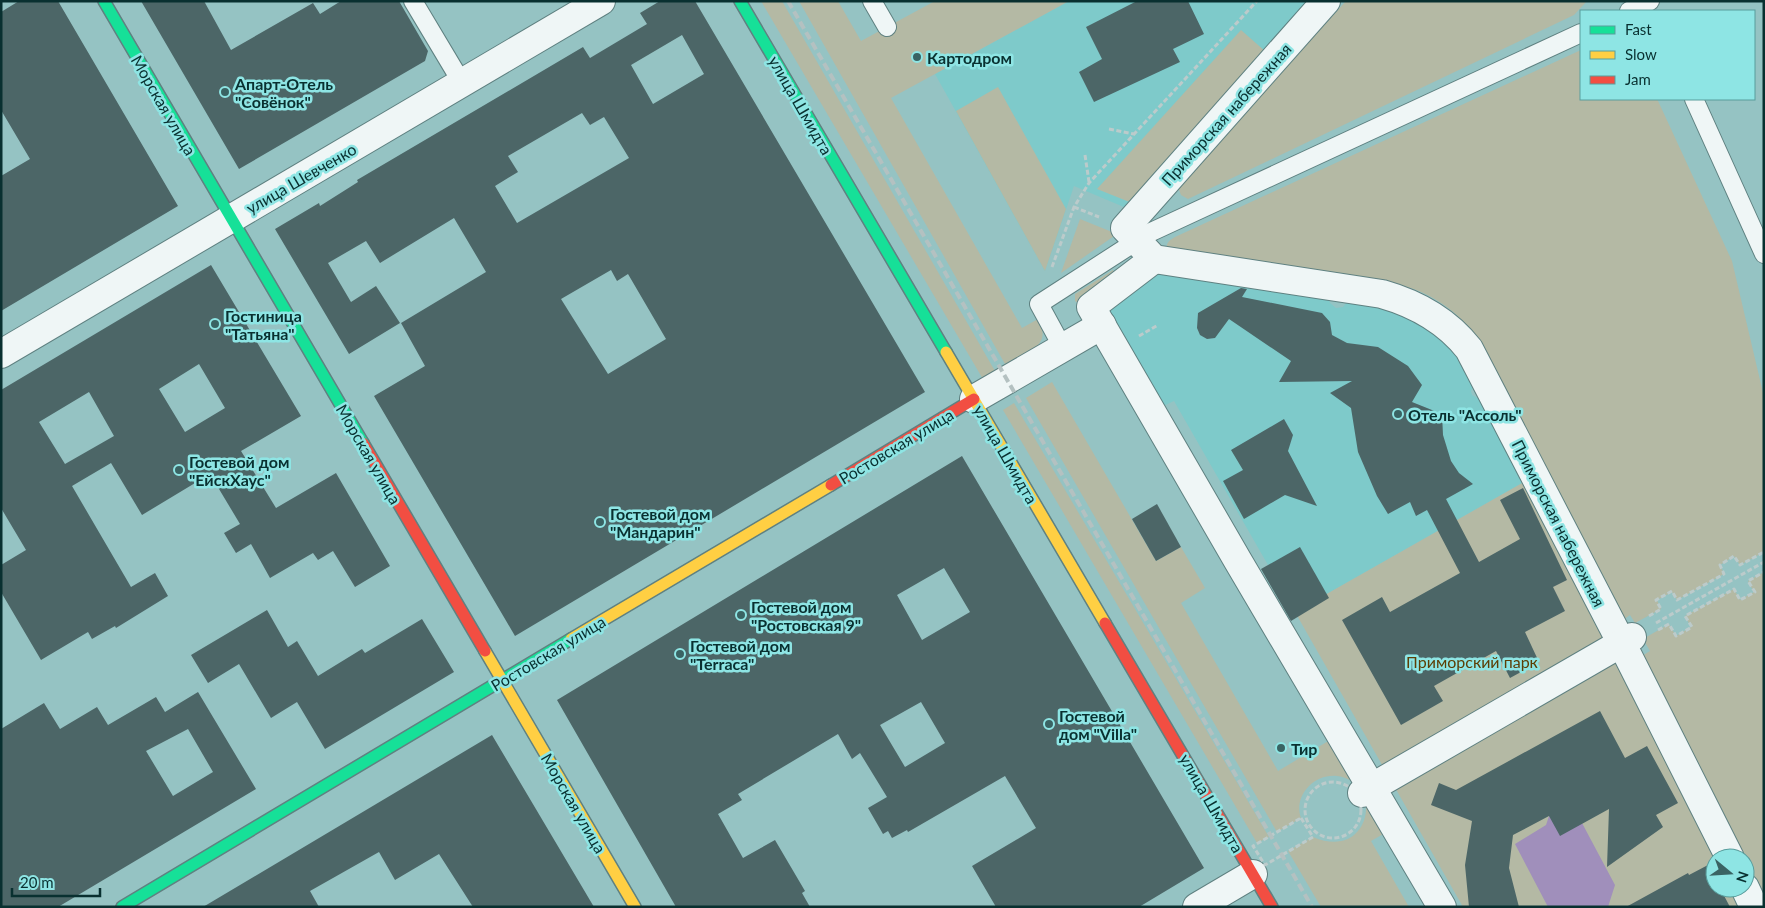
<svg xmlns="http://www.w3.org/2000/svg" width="1765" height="908" font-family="Lato,sans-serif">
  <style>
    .built { fill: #7ecaca }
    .green { fill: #b4b9a4 }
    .water { fill: #a08fbb }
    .building { fill: #4c6667; fill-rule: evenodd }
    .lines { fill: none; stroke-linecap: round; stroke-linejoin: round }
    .lane-casing { stroke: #5f8181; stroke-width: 20 }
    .street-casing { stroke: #5f8181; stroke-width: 30 }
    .fast-casing { stroke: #5f8181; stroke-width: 14 }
    .slow-casing { stroke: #5f8181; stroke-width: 14 }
    .jam-casing { stroke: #5f8181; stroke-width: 14 }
    .path { stroke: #bccbcb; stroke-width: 3; stroke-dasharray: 5 2.5; stroke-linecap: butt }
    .lane { stroke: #eff6f6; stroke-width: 18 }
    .street { stroke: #eff6f6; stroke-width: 28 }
    .fast { stroke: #16e098; stroke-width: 11 }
    .slow { stroke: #ffcf43; stroke-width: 11 }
    .jam { stroke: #f24e42; stroke-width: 11 }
    .rail { stroke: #b4c1c1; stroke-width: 4; stroke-dasharray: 8 4; stroke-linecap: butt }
    .poi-dot { fill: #3a6363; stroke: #8ee5e4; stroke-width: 2 }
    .labels { text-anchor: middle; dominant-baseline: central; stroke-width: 5; stroke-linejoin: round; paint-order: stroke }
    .poi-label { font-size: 16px; font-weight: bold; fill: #093030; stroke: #8ee5e4; text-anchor: start }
    .street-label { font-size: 16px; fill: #093030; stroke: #8ee5e4 }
    .park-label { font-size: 16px; fill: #5d3e05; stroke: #8ee5e4 }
  </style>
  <rect width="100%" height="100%" fill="#95c3c3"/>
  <g class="built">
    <path d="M1069 1H1315L1131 210 1074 186 1045 271 935 74Z"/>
    <path d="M1154 271 1328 297 1330 303 1336 308 1343 307 1349 300 1406 314 1451 344 1474 386 1471 391 1472 395 1481 400 1524 482 1295 612 1174 401 1161 407 1106 307Z"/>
  </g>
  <g class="green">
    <path d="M761 1H782L999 378 987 386Z"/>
    <path d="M799 1H838L861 41 935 1H1069L891 98 1022 328 1038 319C1054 347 1025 353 1005 364Z"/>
    <path d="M1346 1H1587L1574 15 1188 199 1181 195 1178 187 1181 182Z"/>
    <path d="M1241 30 1266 52 1132 203 1097 189Z"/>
    <path d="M1581 50V99H1657L1659 103 1732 261 1764 397V552L1740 565 1734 556 1720 565 1724 574 1677 600 1672 592 1657 600 1661 609 1635 623 1630 615 1623 620 1479 340C1461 315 1437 296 1407 287L1167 249C1166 242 1170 240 1175 237Z"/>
    <path d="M998 87 1066 209 1045 271 956 111Z"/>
    <path d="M1080 219 1117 234 1061 273Z"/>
    <path d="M1113 270 1116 277 1079 304 1075 301V294Z"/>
    <path d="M1052 382 1156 561 1181 547 1205 588 1181 603 1278 771 1330 740 1385 833 1371 841 1409 907H1321L1288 851 1313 837C1371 862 1385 782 1337 776 1326 775 1316 779 1309 786 1300 795 1297 807 1301 818L1277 832 1026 398Z"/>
    <path d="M1014 403 1269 837 1257 843 1003 410Z"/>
    <path d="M1524 482 1715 858V888H1733L1743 907H1463L1295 612Z"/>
    <path d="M1764 572V895L1642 656 1650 651 1643 639 1669 624 1676 636 1691 627 1685 616 1734 589 1740 600 1754 592 1748 581Z"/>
  </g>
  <path class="water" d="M1549 816 1582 823 1615 885 1608 907H1548L1515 844 1546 825Z"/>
  <g class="building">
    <path d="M19 1H58L178 206 1 311V176L30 159 1 110V12Z"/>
    <path d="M141 1H204L231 50 313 3 320 14 341 1H399L428 51 425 61 239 169Z"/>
    <path d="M660 1H695L925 392 515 636 374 396 425 366 401 323 486 272 454 218 380 263 366 241 328 263 351 302 376 286 400 323 349 354 275 229 319 203 320 206 358 182 357 180 583 47 590 58 647 24 640 13ZM682 35 704 74 653 104 631 65ZM582 113 590 125 604 117 629 158 517 223 495 186 518 172 508 156ZM611 270 617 281 628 274 666 339 608 374 561 299Z"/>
    <path d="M1137 1H1188L1204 34 1173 49 1180 62 1094 102 1079 72 1102 59 1086 27Z"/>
    <path d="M211 265 301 416 241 451 276 508 336 473 390 566 355 587 333 551 318 560 313 553 270 578 251 544 236 553 224 533 240 524 210 474 142 515 111 463 72 486 131 587 155 573 168 596 116 628 115 626 92 639 88 632 41 660 1 592V565L26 550 1 508V390ZM199 364 225 408 185 432 159 389ZM89 392 114 436 65 464 39 422Z"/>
    <path d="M1241 288 1247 289 1242 297 1322 313 1330 322 1332 335 1347 343 1378 347 1408 366 1422 385 1412 402 1442 414 1443 435 1451 461 1459 473 1473 484 1446 499 1479 562 1520 539 1500 500 1523 488 1567 580 1553 587 1565 611 1525 632 1539 662 1510 678 1496 651 1434 686 1443 701 1401 725 1342 620 1382 597 1390 612 1460 573 1427 510 1416 516 1410 502 1388 514 1377 496 1358 452 1351 408 1330 393 1352 381 1279 382 1291 361 1229 319 1215 338 1207 339 1200 335 1197 328 1198 313Z"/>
    <path d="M1284 419 1293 435 1288 451 1317 506 1285 495 1244 519 1223 481 1243 470 1231 450Z"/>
    <path d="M962 456 1204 868 1139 907H996L972 866 1036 828 1005 776 908 832 907 830 892 838 888 831 883 834 868 808 887 797 860 753 852 759 838 734 738 794 742 800 718 814 743 858 775 840 805 891 802 893 810 907H676L557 700ZM944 568 970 612 922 640 897 595ZM921 702 945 743 905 767 880 725Z"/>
    <path d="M1157 504 1181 547 1156 561 1132 519Z"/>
    <path d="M1300 547 1329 598 1291 621 1261 569Z"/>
    <path d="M267 610 288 647 297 641 318 676 362 649 365 653 422 619 454 672 325 749 297 702 271 718 239 664 208 683 191 655Z"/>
    <path d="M198 692 256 789 58 907H1V729L44 703 60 729 97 707 108 725 156 697 165 712ZM188 729 213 772 173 796 146 751Z"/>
    <path d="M1600 711 1625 758 1647 746 1678 803 1656 815 1663 827 1607 867 1609 809 1560 836 1549 816 1513 835 1509 868 1519 907H1469L1465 865 1472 821 1431 805 1439 783 1456 790Z"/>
    <path d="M492 735 594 907H473L439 854 395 880 379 852 310 891 319 907H203Z"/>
    <path d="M1708 865 1715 878V888H1720L1730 907H1626L1688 873 1689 875Z"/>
  </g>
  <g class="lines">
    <defs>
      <g id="lane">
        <path d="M413 1 462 83"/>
        <path d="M872 1 887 27"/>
        <path d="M1629 11 1650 1"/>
        <path d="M1694 99 1764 254"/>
        <path d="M1063 348 1039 304 1149 233 1581 33"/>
      </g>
      <g id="street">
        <path d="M1326 1 1125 228 1154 259 1382 294C1417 304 1447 321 1469 349L1621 642 1730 858"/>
        <path d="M1154 259 1091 307 1238 561 1442 907"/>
        <path d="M1 354 601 1"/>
        <path d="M974 399 1102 325"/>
        <path d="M1362 793 1632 637"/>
        <path d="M1745 888 1754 907"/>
        <path d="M1197 907 1253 874"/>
      </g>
      <g id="fast">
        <path d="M104 1 363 443"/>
        <path d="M740 1 946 352"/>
        <path d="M122 907 571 639"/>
      </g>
      <g id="slow">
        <path d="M946 352 1105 623"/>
        <path d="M571 639 831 485"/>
        <path d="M485 651 635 907"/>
      </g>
      <g id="jam">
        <path d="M363 443 485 651"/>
        <path d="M831 485 974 399"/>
        <path d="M1105 623 1272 907"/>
      </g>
    </defs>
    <use href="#lane" class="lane-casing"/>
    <use href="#street" class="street-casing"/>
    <use href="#fast" class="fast-casing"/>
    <use href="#slow" class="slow-casing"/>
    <use href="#jam" class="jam-casing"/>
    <g class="path">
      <path d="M1109 129 1134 134"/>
      <path d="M1085 155 1089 182"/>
      <path d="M1074 207 1099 217"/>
      <path d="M1052 267 1074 207 1089 183 1257 1"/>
      <path d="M1139 336 1158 325"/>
      <path d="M1649 616 1661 609 1656 600 1672 591 1677 600 1724 574 1720 565 1734 556 1740 565 1764 552"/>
      <path d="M1656 623 1764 562"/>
      <path d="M1658 630 1669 624 1676 636 1692 627 1685 616 1734 589 1740 600 1755 592 1748 581 1764 572"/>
      <circle cx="1333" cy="810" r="28"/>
      <path d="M1301 818 1313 837 1265 865 1253 846Z"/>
    </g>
    <use href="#lane" class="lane"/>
    <use href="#street" class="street"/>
    <use href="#fast" class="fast"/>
    <use href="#slow" class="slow"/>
    <use href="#jam" class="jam"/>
    <path class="rail" d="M788 1 1312 907"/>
  </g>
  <g class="poi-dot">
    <circle cx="917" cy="57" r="5"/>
    <circle cx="225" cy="92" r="5"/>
    <circle cx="215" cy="324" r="5"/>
    <circle cx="1398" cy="414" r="5"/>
    <circle cx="179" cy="470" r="5"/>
    <circle cx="600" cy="522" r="5"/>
    <circle cx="741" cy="615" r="5"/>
    <circle cx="680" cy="654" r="5"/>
    <circle cx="1049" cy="724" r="5"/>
    <circle cx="1281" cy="748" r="5"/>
  </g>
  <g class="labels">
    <g class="poi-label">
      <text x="927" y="57">Картодром</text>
      <text x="235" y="83">Апарт-Отель<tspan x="235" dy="18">"Совёнок"</tspan></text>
      <text x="225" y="315">Гостиница<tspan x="225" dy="18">"Татьяна"</tspan></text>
      <text x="1408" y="414">Отель "Ассоль"</text>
      <text x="189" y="461">Гостевой дом<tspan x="189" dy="18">"ЕйскХаус"</tspan></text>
      <text x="610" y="513">Гостевой дом<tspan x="610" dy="18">"Мандарин"</tspan></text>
      <text x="751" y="606">Гостевой дом<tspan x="751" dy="18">"Ростовская 9"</tspan></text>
      <text x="690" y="645">Гостевой дом<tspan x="690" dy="18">"Terraca"</tspan></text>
      <text x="1059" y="715">Гостевой<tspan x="1059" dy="18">дом "Villa"</tspan></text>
      <text x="1291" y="748">Тир</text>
    </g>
    <g class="street-label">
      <text transform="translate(164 105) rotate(60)">Морская улица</text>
      <text transform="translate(801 105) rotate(60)">улица Шмидта</text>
      <text transform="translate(1226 114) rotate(-48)">Приморская набережная</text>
      <text transform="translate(301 178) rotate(-30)">улица Шевченко</text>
      <text transform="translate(896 446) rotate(-31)">Ростовская улица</text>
      <text transform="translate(369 454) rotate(60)">Морская улица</text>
      <text transform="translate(1006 454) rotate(60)">улица Шмидта</text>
      <text transform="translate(1559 523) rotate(63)">Приморская набережная</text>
      <text transform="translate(548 653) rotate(-31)">Ростовская улица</text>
      <text transform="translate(574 803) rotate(60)">Морская улица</text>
      <text transform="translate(1212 803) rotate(60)">улица Шмидта</text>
    </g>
    <g class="park-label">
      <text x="1472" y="661">Приморский парк</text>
    </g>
  </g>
  <rect width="1765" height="908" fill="none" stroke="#093030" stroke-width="5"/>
  <rect x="1580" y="10" width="175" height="90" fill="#8ee5e4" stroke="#599d9c"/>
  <rect x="1590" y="26" width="25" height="8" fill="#16e098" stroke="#599d9c"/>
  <text x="1625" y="35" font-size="15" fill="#093030">Fast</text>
  <rect x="1590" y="51" width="25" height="8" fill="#ffcf43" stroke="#599d9c"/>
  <text x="1625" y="60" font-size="15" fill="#093030">Slow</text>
  <rect x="1590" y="76" width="25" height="8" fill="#f24e42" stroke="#599d9c"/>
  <text x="1625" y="85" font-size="15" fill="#093030">Jam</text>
  <g transform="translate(1730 873) rotate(108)"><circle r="24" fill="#8ee5e4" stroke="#599d9c"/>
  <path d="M0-4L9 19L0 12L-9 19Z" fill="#3a6363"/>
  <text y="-8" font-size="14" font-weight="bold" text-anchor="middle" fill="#093030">N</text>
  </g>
  <path d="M12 888v8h88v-8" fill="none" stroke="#093030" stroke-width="2.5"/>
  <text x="20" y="888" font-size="15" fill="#093030" stroke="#8ee5e4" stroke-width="4" paint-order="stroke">20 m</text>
</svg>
